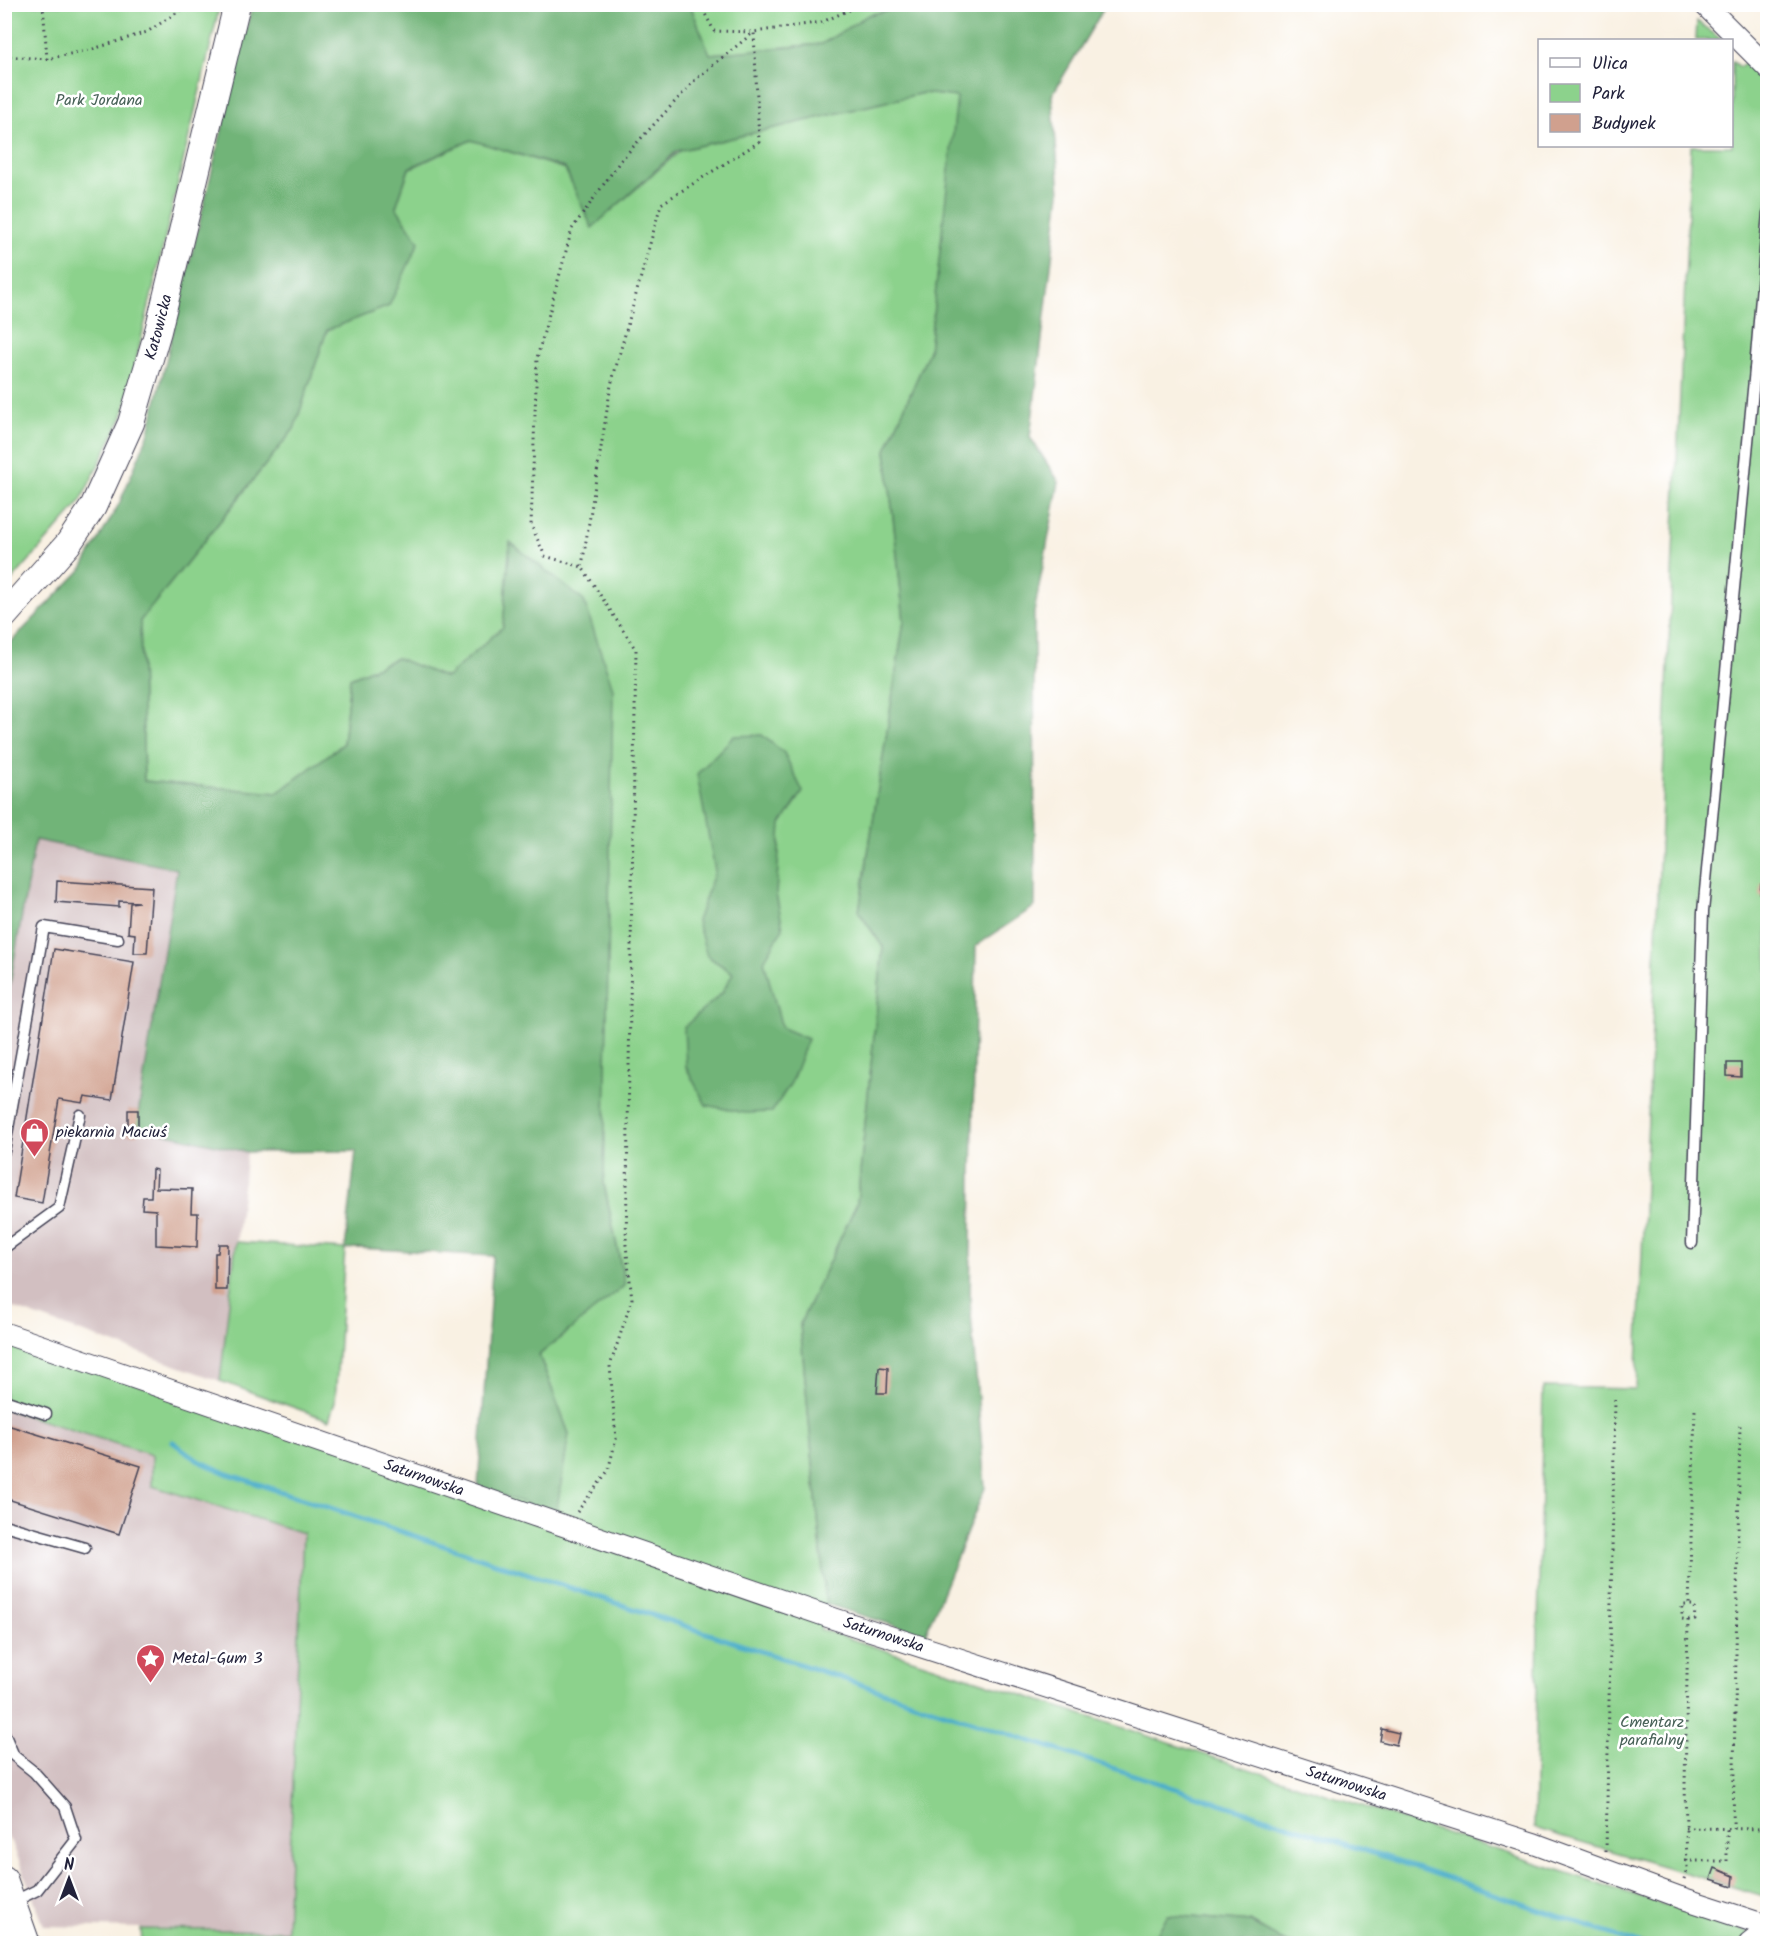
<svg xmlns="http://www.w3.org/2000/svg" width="1772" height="1948" font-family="Kalam,sans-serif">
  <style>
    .industrial { fill: #d2bfc1 }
    .green { fill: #8cd28c; stroke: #577a64; stroke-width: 1.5 }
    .forest { fill: #71b478; stroke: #4a6b5a; stroke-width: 1.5 }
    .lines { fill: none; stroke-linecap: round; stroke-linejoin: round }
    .stream { stroke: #4baeca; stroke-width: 5 }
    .building { fill: #d0a08e }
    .service-casing { stroke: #424154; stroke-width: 13 }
    .minor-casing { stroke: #424154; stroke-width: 23 }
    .tertiary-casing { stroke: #424154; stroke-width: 28 }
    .path { stroke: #424154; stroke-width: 3; stroke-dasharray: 1.5 4.5; stroke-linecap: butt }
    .service { stroke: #fff; stroke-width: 10 }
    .minor { stroke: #fff; stroke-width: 21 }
    .tertiary { stroke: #fff; stroke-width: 26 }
    .labels { text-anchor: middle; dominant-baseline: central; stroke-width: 5; stroke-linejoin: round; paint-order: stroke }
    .park-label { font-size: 16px; fill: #476057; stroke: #fff }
    .street-label { font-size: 16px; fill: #22223b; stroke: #fff }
    .poi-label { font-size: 16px; fill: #22223b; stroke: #fff; text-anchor: start }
  </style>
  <rect width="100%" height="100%" fill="#fff"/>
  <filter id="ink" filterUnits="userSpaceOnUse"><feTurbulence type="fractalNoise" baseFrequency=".0167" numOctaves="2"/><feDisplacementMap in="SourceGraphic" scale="12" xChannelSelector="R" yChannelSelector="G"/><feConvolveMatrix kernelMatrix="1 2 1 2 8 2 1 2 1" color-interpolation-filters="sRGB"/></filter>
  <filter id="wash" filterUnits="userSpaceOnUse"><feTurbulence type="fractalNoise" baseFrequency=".008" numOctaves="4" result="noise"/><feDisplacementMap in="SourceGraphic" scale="24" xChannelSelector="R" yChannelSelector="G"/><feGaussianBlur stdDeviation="1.35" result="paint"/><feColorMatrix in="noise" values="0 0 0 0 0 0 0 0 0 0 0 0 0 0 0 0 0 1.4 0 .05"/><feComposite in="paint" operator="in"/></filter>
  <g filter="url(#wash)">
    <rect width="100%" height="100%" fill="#f9f1e3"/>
    <g class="industrial">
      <path d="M35 840 177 869 136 1127 247 1152 220 1381 5 1305V1012Z"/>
      <path d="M5 1409 152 1455 153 1486 303 1532 287 1931 44 1926 13 1845 5 1834Z"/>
    </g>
    <g class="green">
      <path d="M5 5H220L123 416 79 504 5 588Z"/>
      <path d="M690 5H913L868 16 822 44 709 54Z"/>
      <path d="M1697 21 1722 40H1696Z"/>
      <path d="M1732 61 1739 67 1747 62 1768 84 1767 1897 1534 1828 1543 1387 1636 1389 1691 146H1732Z"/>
      <path d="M923 93 958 97 929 351 886 450 904 621 859 912 883 947 857 1203 800 1324 826 1604 820 1629 1767 1938V1943L1287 1944 1250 1922 1169 1915 1151 1944 142 1943 141 1929 287 1931 303 1533 152 1486V1455L5 1409 4 1344 478 1487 569 1434 539 1355 625 1285 604 1184 511 542 503 627 446 678 397 658 350 678 343 744 277 793 144 781 140 621 294 429 327 330 389 306 396 206 409 169 471 140 565 169 592 227 681 150Z"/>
      <path d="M236 1242 345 1249 335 1402 329 1420 220 1381Z"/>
    </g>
    <g class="forest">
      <path d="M252 5H690L710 54 822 44 868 15 913 5H1106L1052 95 1060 193 1030 437 1059 482 1034 613 1035 906 976 946 970 1301 985 1488 925 1635 826 1604 800 1324 857 1203 883 947 859 912 904 621 886 450 929 351 957 97 923 93 677 151 592 228 565 168 471 140 409 168 396 207 419 242 389 306 327 330 294 429 140 621 144 781 277 793 343 744 350 678 397 658 446 678 503 627 510 542 584 601 613 689 604 1184 625 1285 539 1355 569 1434 556 1514 478 1487 493 1256 358 1248 345 1249 356 1151 247 1152 136 1127 177 869 35 840 5 1012V648L81 570 119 504 148 435Z"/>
      <path d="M762 735 784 753 803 792 781 824 776 894 783 928 764 961 782 1028 808 1039 791 1083 772 1112 745 1113 706 1105 686 1067 684 1027 722 993 733 973 707 956 697 921 715 871 697 774 734 736Z"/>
      <path d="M1168 1915 1250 1922 1287 1943H1151Z"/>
    </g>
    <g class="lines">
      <path class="stream" d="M173 1442 197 1460 228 1474 1094 1762 1410 1865 1639 1944"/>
    </g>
    <g id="blocks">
      <g class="building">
        <path d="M57 881 152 887 147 953H134L135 934 128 933 130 903 139 902 119 901V907L56 902Z"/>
        <path d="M1761 884H1768V897H1760Z"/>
        <path d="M54 949 134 962 112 1100 85 1096 83 1103 59 1099 42 1203 14 1198Z"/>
        <path d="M1727 1063H1741V1077L1727 1076Z"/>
        <rect x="128" y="1110" width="10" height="25"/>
        <path d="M152 1169 157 1170 156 1188 192 1189 191 1213H198L197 1247 156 1245V1210L142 1209 143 1197H151Z"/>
        <path d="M219 1244H228L227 1290H215V1253H218Z"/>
        <path d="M879 1367 888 1368 887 1393H877Z"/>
        <path d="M4 1424 141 1466 119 1534 4 1498Z"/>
        <path d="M1382 1729 1399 1733 1396 1745 1380 1741Z"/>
        <path d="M1715 1868 1734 1876 1733 1886 1711 1879Z"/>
      </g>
    </g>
  </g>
  <g filter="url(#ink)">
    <use href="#blocks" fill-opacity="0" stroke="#424154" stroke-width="1.5"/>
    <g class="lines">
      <defs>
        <g id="service">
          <path d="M1755 369 1768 213"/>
          <path d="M4 1151 44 927 118 939"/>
          <path d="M1692 1243 1703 912 1755 369 1768 362"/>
          <path d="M4 1248 59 1208 80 1115"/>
          <path d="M4 1400 46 1414"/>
          <path d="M4 1525 85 1548"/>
          <path d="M4 1733 14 1756 34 1772 65 1807 76 1840 37 1890 13 1902"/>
        </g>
        <g id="minor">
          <path d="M1704 4 1768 68"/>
          <path id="s1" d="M4 1333 835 1619 1535 1844 1679 1897 1768 1926"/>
          <path d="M1749 1944 1768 1929"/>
        </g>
        <g id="tertiary">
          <path id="s2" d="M4 616 68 544 93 507 131 423 158 331 237 4"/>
          <path d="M4 1879 27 1944"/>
        </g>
      </defs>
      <use href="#service" class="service-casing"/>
      <use href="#minor" class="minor-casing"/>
      <use href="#tertiary" class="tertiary-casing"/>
      <g class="path">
        <path d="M43 4 47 59"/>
        <path d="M700 4 714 31 754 32 822 22 863 4"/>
        <path d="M4 56 47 59 93 49 147 32 190 4"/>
        <path d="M582 566 611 385 661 204 759 142 754 32"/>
        <path d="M577 1512 608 1471 616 1439 610 1366 632 1299 626 1245 636 650 582 567 545 556 531 525 537 358 572 229 621 160 696 79 754 32"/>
        <path d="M1688 1620H1695L1694 1605H1689"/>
        <path d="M1685 1828 1768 1829"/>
        <path d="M1733 1829 1740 1422"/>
        <path d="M1606 1851 1615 1400"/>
        <path d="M1685 1861H1727V1828"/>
        <path d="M1684 1879 1687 1868 1685 1785 1688 1620 1682 1619V1605H1689L1695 1410"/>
      </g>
      <use href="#service" class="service"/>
      <use href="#minor" class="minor"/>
      <use href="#tertiary" class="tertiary"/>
    </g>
  </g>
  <defs>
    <symbol id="shop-pin" viewBox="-11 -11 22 30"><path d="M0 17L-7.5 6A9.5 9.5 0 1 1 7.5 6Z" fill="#d1495b" stroke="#fff"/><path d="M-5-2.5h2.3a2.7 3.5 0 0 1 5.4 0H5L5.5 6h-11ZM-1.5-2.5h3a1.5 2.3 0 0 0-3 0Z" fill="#fff"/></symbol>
    <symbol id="sight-pin" viewBox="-11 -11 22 30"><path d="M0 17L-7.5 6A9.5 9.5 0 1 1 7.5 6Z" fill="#d1495b" stroke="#fff"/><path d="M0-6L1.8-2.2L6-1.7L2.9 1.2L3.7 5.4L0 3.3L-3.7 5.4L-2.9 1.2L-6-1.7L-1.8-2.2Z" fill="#fff"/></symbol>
  </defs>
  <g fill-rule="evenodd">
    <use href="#shop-pin" x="18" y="1116" width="33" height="45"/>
    <use href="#sight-pin" x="134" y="1642" width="33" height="45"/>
  </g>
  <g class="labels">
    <g class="park-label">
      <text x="99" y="100">Park Jordana</text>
      <text x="1652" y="1722">Cmentarz<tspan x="1652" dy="18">parafialny</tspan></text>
    </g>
    <g class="street-label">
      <text stroke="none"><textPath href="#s2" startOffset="333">Katowicka</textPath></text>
      <text stroke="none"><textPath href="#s1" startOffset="444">Saturnowska</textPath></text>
      <text stroke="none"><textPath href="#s1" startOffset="930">Saturnowska</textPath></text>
      <text stroke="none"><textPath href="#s1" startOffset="1416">Saturnowska</textPath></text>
    </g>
    <g class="poi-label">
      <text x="56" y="1132">piekarnia Maciuś</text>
      <text x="172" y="1658">Metal-Gum 3</text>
    </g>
  </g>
  <rect width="1772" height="1948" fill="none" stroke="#fff" stroke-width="24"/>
  <rect x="1538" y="39" width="195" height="108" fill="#ffffff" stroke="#a7a7b1" stroke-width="1.5"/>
  <rect x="1550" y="58" width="30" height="9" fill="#ffffff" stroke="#a7a7b1" stroke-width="1.5"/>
  <text x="1592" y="69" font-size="18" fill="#22223b">Ulica</text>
  <rect x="1550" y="84" width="30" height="18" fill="#8cd28c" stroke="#a7a7b1" stroke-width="1.5"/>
  <text x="1592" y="99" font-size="18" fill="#22223b">Park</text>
  <rect x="1550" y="114" width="30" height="18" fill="#d0a08e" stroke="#a7a7b1" stroke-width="1.5"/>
  <text x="1592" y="129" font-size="18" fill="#22223b">Budynek</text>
  <g transform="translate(69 1879)" stroke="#ffffff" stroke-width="4.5" paint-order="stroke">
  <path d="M0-4.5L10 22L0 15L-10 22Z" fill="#22223b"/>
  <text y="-9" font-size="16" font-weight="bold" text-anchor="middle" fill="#22223b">N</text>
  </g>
</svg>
